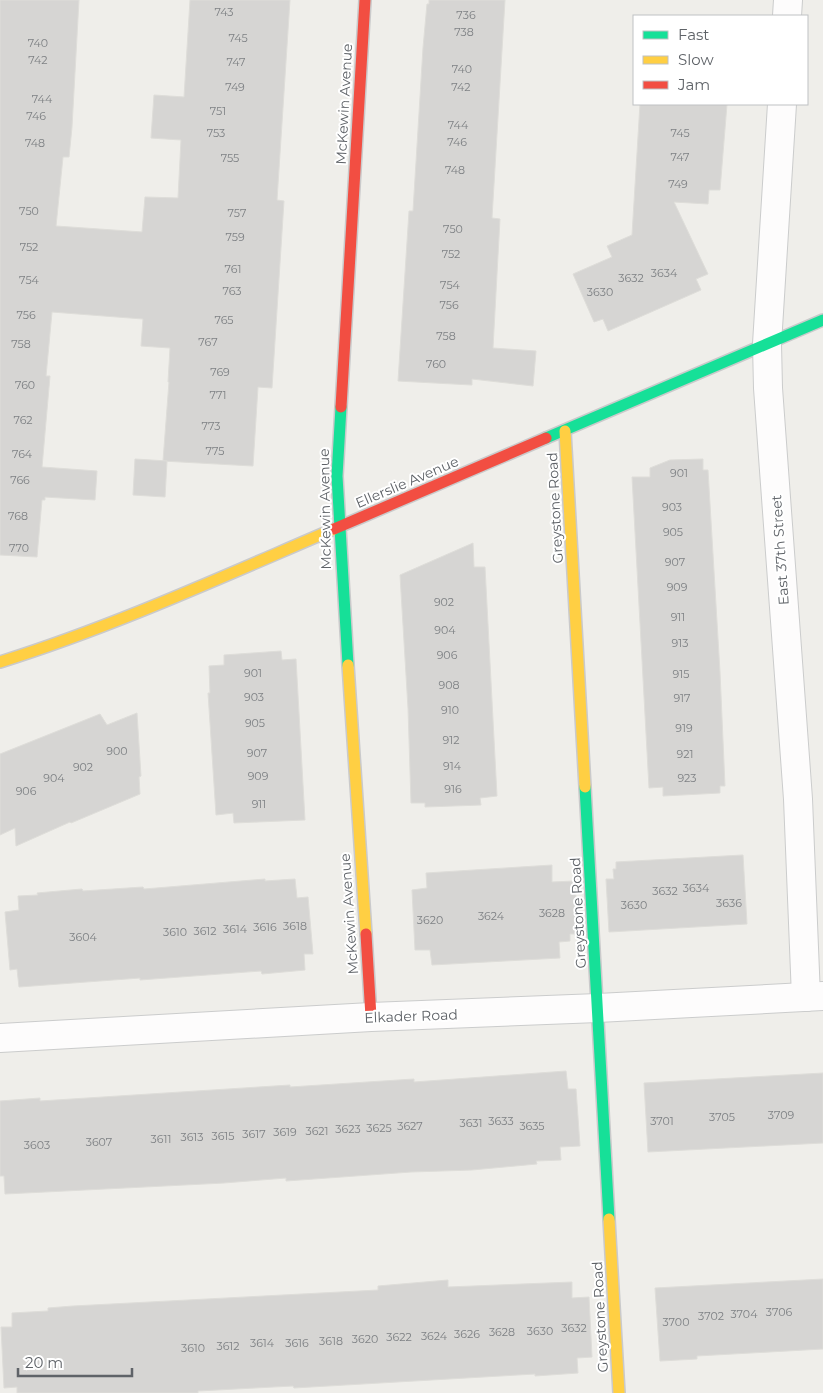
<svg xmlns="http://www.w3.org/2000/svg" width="823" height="1393" font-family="Montserrat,sans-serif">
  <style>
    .building { fill: #d6d5d3; stroke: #deddd9 }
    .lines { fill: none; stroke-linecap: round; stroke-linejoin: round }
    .street-casing { stroke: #cbcccc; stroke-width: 30 }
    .fast-casing { stroke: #cacacb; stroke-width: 14 }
    .slow-casing { stroke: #cacacb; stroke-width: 14 }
    .jam-casing { stroke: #cacacb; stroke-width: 14 }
    .street { stroke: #fdfcfc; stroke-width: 28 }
    .fast { stroke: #16e098; stroke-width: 11 }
    .slow { stroke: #ffcf43; stroke-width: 11 }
    .jam { stroke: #f24e42; stroke-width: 11 }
    .labels { text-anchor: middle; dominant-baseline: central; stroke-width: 4; stroke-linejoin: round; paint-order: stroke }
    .number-label { font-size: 11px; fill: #7e8184 }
    .street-label { font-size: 14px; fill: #5f6368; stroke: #fff }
  </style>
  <rect width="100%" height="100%" fill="#efeeea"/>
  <g class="building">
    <path d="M0 0H79L72 127 69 157H63L56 226 142 232 145 197 178 198 181 140 151 138 154 95 184 97 190 0H290L277 200 284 201 272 388 258 387 253 466 163 461 169 382H168L170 348 141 346 143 319 52 312 46 376H50L42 467 97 471 95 500 45 497V500H42L37 557 0 555Z"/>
    <path d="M429 0H505L492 218 500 219 493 348 536 351 533 386 472 379V385L398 381 409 211H413L423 48 427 4H429Z"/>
    <path d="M640 104H727L720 190H709L708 204 674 202 708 274 696 279 701 290 608 331 603 319 594 322 573 274 612 257 607 246 632 235Z"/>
    <path d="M135 459 167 461 165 497 133 495Z"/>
    <path d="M703 459V470H708L720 672 725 786H720V793L663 796V787L649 788 632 477H650V468L670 460Z"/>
    <path d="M473 543 474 567H485L497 796 480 798 481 805 425 807V803H411L408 708 400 575Z"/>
    <path d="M281 651 282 660 296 659 305 820 234 823 233 813 216 815 208 693H210L209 666 224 665V655Z"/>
    <path d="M137 713 141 776 139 777 140 794 71 823 70 822 16 846 15 828 0 835V754L100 714 107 725Z"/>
    <path d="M743 855 747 924 609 932 606 879H614L613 869H616V862Z"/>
    <path d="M552 865V882L575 881 578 934H570V941L559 942 560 958 432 965 430 950H415L412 890 427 888 426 873Z"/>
    <path d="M265 879V881L295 879 297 898 308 897 313 954H304L305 970 262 974 261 971 140 980V978L19 987 17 969 10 970 5 912 19 910 18 896 38 895 37 893 82 889 83 891 143 887 144 889Z"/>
    <path d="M566 1071 568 1089H576L580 1146 560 1147 561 1160 536 1161 537 1164 472 1170 411 1172 286 1181V1178L224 1183 5 1194 4 1176H0V1101L40 1098V1101L290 1085V1087L414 1079V1082Z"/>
    <path d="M823 1073V1143L648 1152 644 1083Z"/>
    <path d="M823 1279V1349L697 1356V1359L660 1361 655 1288Z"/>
    <path d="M448 1280V1287L572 1282V1298L589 1297 592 1357 577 1358 578 1373 535 1376V1374L294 1388 293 1386 198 1391V1393H17V1387L4 1388 1 1327H12V1313L48 1311V1308L73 1306 378 1290V1286Z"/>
  </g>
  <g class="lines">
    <defs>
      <g id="street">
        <path d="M787 16 788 0"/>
        <path d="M782 104 767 344 768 388 798 799 806 997"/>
        <path d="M0 1038 371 1017 598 1008 823 996"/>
      </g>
      <g id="fast">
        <path d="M341 407 337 476 348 665"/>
        <path d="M546 438 823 320"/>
        <path d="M585 787 609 1219"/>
      </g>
      <g id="slow">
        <path d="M565 431 585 787"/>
        <path d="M0 662C115 626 224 576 334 529"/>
        <path d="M348 665 366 934"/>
        <path d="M609 1219 619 1393"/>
      </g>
      <g id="jam">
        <path d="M341 407 365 0"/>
        <path d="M334 529 546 438"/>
        <path d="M366 934 371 1017"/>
      </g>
    </defs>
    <use href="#street" class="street-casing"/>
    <use href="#fast" class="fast-casing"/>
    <use href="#slow" class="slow-casing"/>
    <use href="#jam" class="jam-casing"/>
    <use href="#street" class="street"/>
    <use href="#fast" class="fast"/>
    <use href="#slow" class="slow"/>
    <use href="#jam" class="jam"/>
  </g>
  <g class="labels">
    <g class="number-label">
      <text x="224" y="12">743</text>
      <text x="466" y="15">736</text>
      <text x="464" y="32">738</text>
      <text x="238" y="38">745</text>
      <text x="38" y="43">740</text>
      <text x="38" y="60">742</text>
      <text x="236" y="62">747</text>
      <text x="462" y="69">740</text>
      <text x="235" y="87">749</text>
      <text x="461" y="87">742</text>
      <text x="42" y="99">744</text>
      <text x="218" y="111">751</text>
      <text x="36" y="116">746</text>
      <text x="458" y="125">744</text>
      <text x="216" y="133">753</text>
      <text x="680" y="133">745</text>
      <text x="457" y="142">746</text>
      <text x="35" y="143">748</text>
      <text x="680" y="157">747</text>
      <text x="230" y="158">755</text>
      <text x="455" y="170">748</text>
      <text x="678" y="184">749</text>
      <text x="29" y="211">750</text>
      <text x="237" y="213">757</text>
      <text x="453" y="229">750</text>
      <text x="235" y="237">759</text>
      <text x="29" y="247">752</text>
      <text x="451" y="254">752</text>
      <text x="233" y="269">761</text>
      <text x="664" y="273">3634</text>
      <text x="631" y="278">3632</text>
      <text x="29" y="280">754</text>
      <text x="450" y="285">754</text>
      <text x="232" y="291">763</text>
      <text x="600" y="292">3630</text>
      <text x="449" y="305">756</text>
      <text x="26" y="315">756</text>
      <text x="224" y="320">765</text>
      <text x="446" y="336">758</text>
      <text x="208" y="342">767</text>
      <text x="21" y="344">758</text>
      <text x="436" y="364">760</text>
      <text x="220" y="372">769</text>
      <text x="25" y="385">760</text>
      <text x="218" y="395">771</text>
      <text x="23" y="420">762</text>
      <text x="211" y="426">773</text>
      <text x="215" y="451">775</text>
      <text x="22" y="454">764</text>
      <text x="679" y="473">901</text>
      <text x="20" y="480">766</text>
      <text x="672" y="507">903</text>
      <text x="18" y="516">768</text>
      <text x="673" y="532">905</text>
      <text x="19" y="548">770</text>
      <text x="675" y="562">907</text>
      <text x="677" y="587">909</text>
      <text x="444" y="602">902</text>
      <text x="678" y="617">911</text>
      <text x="445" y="630">904</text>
      <text x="680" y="643">913</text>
      <text x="447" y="655">906</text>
      <text x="253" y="673">901</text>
      <text x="681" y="674">915</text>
      <text x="449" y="685">908</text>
      <text x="254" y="697">903</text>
      <text x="682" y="698">917</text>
      <text x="450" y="710">910</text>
      <text x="255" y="723">905</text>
      <text x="684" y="728">919</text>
      <text x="451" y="740">912</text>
      <text x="117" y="751">900</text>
      <text x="257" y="753">907</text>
      <text x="685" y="754">921</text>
      <text x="452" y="766">914</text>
      <text x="83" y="767">902</text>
      <text x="258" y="776">909</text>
      <text x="54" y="778">904</text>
      <text x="687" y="778">923</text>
      <text x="453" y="789">916</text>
      <text x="26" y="791">906</text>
      <text x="259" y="804">911</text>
      <text x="696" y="888">3634</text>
      <text x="665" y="891">3632</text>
      <text x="729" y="903">3636</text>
      <text x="634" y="905">3630</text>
      <text x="552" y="913">3628</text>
      <text x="491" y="916">3624</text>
      <text x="430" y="920">3620</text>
      <text x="295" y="926">3618</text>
      <text x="265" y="927">3616</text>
      <text x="235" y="929">3614</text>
      <text x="205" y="931">3612</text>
      <text x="175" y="932">3610</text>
      <text x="83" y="937">3604</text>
      <text x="781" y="1115">3709</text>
      <text x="722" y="1117">3705</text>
      <text x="501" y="1121">3633</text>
      <text x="662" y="1121">3701</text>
      <text x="471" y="1123">3631</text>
      <text x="410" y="1126">3627</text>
      <text x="532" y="1126">3635</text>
      <text x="379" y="1128">3625</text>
      <text x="348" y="1129">3623</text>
      <text x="317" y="1131">3621</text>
      <text x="285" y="1132">3619</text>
      <text x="254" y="1134">3617</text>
      <text x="223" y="1136">3615</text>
      <text x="192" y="1137">3613</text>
      <text x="161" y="1139">3611</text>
      <text x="99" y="1142">3607</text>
      <text x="37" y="1145">3603</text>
      <text x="779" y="1312">3706</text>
      <text x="744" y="1314">3704</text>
      <text x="711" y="1316">3702</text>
      <text x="676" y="1322">3700</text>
      <text x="574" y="1328">3632</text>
      <text x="540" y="1331">3630</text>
      <text x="502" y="1332">3628</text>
      <text x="467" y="1334">3626</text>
      <text x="434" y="1336">3624</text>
      <text x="399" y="1337">3622</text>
      <text x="365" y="1339">3620</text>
      <text x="331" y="1341">3618</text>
      <text x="262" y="1343">3614</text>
      <text x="297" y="1343">3616</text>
      <text x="228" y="1346">3612</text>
      <text x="193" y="1348">3610</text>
    </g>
    <g class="street-label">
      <text transform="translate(344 104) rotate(-87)">McKewin Avenue</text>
      <text transform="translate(407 482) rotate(-23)">Ellerslie Avenue</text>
      <text transform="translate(555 508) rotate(-93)">Greystone Road</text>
      <text transform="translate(325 509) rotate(-91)">McKewin Avenue</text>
      <text transform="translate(780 550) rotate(-94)">East 37th Street</text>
      <text transform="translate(578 913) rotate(-93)">Greystone Road</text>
      <text transform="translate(349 914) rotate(-94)">McKewin Avenue</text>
      <text transform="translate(411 1016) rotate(-2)">Elkader Road</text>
      <text transform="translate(600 1317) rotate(-93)">Greystone Road</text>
    </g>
  </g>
  <rect x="633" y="15" width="175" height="90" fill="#ffffff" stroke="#bfc1c3"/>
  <rect x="643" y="31" width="25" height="8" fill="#16e098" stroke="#bfc1c3"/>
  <text x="678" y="40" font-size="15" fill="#5f6368">Fast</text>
  <rect x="643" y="56" width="25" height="8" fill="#ffcf43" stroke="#bfc1c3"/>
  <text x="678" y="65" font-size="15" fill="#5f6368">Slow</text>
  <rect x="643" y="81" width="25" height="8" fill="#f24e42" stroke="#bfc1c3"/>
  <text x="678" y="90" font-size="15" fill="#5f6368">Jam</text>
  <path d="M18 1368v8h114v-8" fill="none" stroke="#5f6368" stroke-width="2.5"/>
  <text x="25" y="1368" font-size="15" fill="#5f6368" stroke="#ffffff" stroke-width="4" paint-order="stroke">20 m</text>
</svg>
